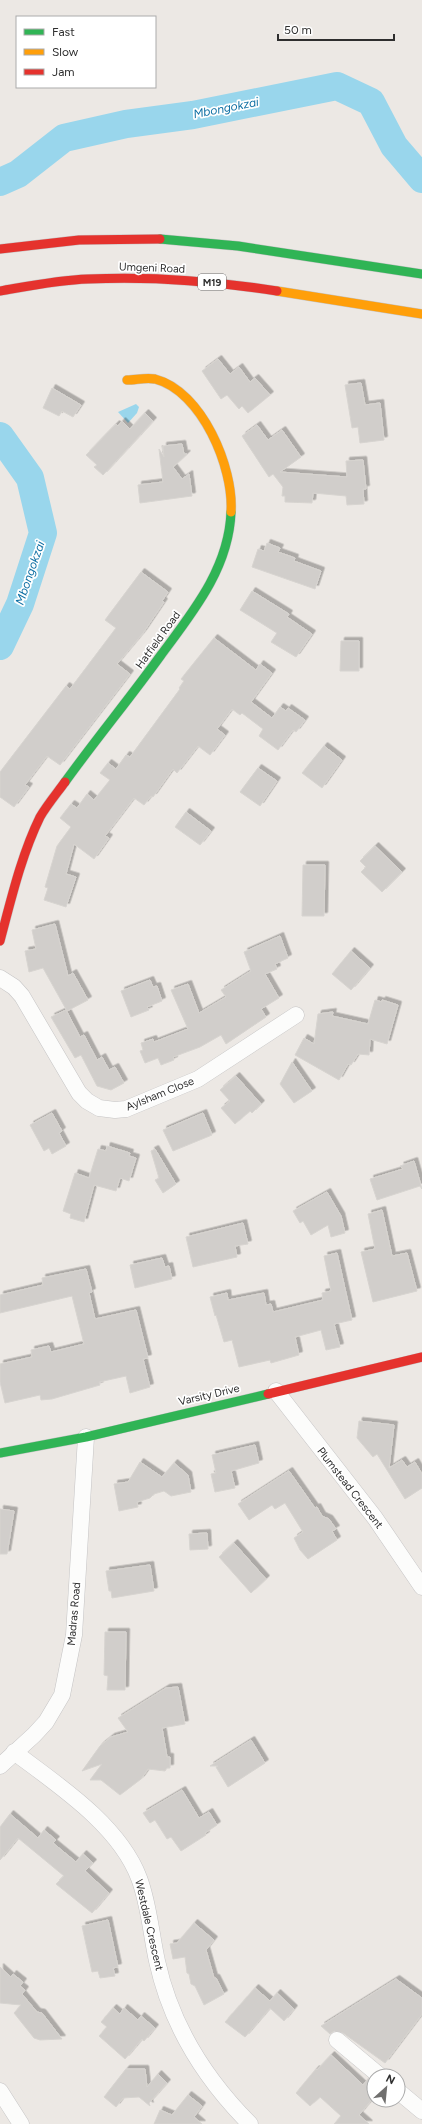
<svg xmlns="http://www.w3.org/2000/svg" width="422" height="2124" font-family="Figtree,sans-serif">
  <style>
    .water { fill: #99d6ec }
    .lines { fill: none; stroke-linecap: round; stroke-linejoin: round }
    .river { stroke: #99d6ec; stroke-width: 28 }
    .building { fill: #d1cecb; stroke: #d7d4d0; filter: url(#shadow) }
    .street-casing { stroke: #c5c4c5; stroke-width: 17 }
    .fast-casing { stroke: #c5c4c5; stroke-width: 10 }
    .slow-casing { stroke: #c5c4c5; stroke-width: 10 }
    .jam-casing { stroke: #c5c4c5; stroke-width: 10 }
    .street { stroke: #fcfcfb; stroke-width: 16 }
    .fast { stroke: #30b455; stroke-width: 9 }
    .slow { stroke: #ff9f0a; stroke-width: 9 }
    .jam { stroke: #e5322d; stroke-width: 9 }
    .labels { text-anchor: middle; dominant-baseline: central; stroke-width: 3.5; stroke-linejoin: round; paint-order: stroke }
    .shield { fill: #fff; stroke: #6d6d6d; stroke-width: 1 }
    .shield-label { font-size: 10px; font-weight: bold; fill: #2e2e2e }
    .street-label { font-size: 11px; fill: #2e2e2e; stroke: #fff }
    .water-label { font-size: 12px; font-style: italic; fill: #0d6fa3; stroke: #fff }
  </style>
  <defs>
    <filter id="shadow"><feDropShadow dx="3.5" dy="-3.5" stdDeviation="0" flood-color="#0004"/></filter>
  </defs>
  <rect width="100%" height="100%" fill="#ece8e4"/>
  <path class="water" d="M136 404 139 407 137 413 128 423 118 412Z"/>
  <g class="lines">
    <g class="river">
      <path d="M0 182 18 174 64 138 126 124 193 115 337 86 371 102 394 146 422 179"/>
      <path d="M0 436 30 478 43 533 20 604 0 646"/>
    </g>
  </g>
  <g class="building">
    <path d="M218 359 230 374 239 367 250 382 255 378 270 395 248 413 242 406 239 409 227 395 221 399 202 371Z"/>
    <path d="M361 383 365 405 380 403 384 440 360 443 358 427 352 428 345 385Z"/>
    <path d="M52 388 81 405 73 417 62 411 59 416 43 408Z"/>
    <path d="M145 413 153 421 103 475 94 467 97 465 86 455 116 424 118 426 122 421 130 429Z"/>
    <path d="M257 425 268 440 282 430 301 457 280 472 347 477 346 461 363 460 366 489H363L364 504 347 505 346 496 313 493 312 503 285 502V496H282L283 487 273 474 269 477 242 436Z"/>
    <path d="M182 444 184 454H187L173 467 182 479 189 474 192 496 140 503 138 485 163 482 159 449 164 457 163 446Z"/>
    <path d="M267 543 280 548 278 552 295 558 294 561 321 571 315 589 252 567 258 549 264 551Z"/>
    <path d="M141 572 168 592 162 601 164 602 143 633 117 664 130 674 60 765 47 756 25 785 29 787 14 807 0 797V772L66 686 70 689 116 628 105 620Z"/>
    <path d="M252 591 289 614 287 617 312 634 296 657 271 642 277 633 240 610Z"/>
    <path d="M214 638 256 670 260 664 272 673 251 702 272 718 280 707 286 711 288 708 305 720 296 732 293 730 278 750 259 736 263 729 242 713 240 715 232 709 217 729 225 735 210 755 198 746 177 773 173 769 153 797 151 796 144 805 134 798 105 836 109 838 94 859 74 844 66 874 76 877 66 907 44 900 48 888 45 887 57 846 71 827 60 818 71 804 77 808 87 794 94 800 110 780 100 773 108 763 116 769 126 755 130 757 180 689 179 688 184 681 181 679Z"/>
    <path d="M341 641H359V671H340Z"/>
    <path d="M324 746 342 760 322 788 302 773Z"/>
    <path d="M258 768 277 781 260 806 240 792Z"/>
    <path d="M186 812 211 831 200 845 175 827Z"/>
    <path d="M375 846 402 872 382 892 361 872 366 867 360 861Z"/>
    <path d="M303 865H325L324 916H302Z"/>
    <path d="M55 924 68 976 73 973 88 1000 67 1011 43 968 29 972 25 951 36 949 32 930Z"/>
    <path d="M280 936 288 958 275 964 277 969 265 974 279 998 261 1009 266 1017 226 1044 221 1035 200 1047 173 1057 174 1060 161 1065 158 1058 145 1063 140 1051 143 1050 141 1043 153 1039 154 1042 188 1029 171 990 188 984 199 1013 226 997 221 990 251 971 244 952Z"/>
    <path d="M351 951 370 968 351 990 332 974Z"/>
    <path d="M150 980 153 987 157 986 162 1001 147 1007 149 1010 131 1017 121 991Z"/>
    <path d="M375 1000 382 1002V1000L398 1005 387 1044 370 1039 369 1055 358 1054 351 1065 348 1064 339 1080 295 1055 304 1038 314 1044 318 1014 333 1012 332 1016 368 1024Z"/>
    <path d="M66 1010 80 1037 84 1035 97 1060 102 1057 109 1070 115 1067 124 1083 111 1090 97 1086 81 1055 75 1058 51 1017Z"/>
    <path d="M292 1062 312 1091 294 1103 280 1084Z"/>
    <path d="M236 1076 261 1104 252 1113 250 1111 235 1124 221 1108 230 1101 220 1090Z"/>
    <path d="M52 1113 62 1131 59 1133 66 1146 52 1154 49 1148 44 1151 30 1125Z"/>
    <path d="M203 1113 212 1135 173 1151 163 1130Z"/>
    <path d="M107 1146 130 1153 129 1156 136 1158 129 1181 120 1178 116 1191 94 1185 84 1222 70 1218 71 1214 63 1211 75 1173 89 1178 98 1149 106 1151Z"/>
    <path d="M155 1149 176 1184 163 1193 155 1180 159 1178 151 1151Z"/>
    <path d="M414 1161 422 1189 420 1186 377 1200 370 1179 403 1169 400 1166Z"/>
    <path d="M327 1192 341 1216 345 1233 331 1237 328 1225 311 1235 303 1221 300 1223 293 1211Z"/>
    <path d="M382 1210 392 1256 407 1253 417 1291 373 1302 361 1252 375 1249 368 1214Z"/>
    <path d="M243 1223 248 1244 235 1246 237 1257 193 1267 186 1237Z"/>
    <path d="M337 1253 352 1320 334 1324 340 1347 326 1350 321 1330 295 1337 299 1355 271 1363 270 1360 239 1367 232 1340 224 1342 216 1315 215 1316 210 1297 227 1293 228 1300 264 1293 266 1305 271 1304 273 1312 323 1300 322 1293 331 1291 324 1256Z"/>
    <path d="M162 1258 165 1267 169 1266 172 1279 135 1288 130 1265Z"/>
    <path d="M86 1269 92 1292 89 1293 95 1319 136 1310 148 1358 143 1359 150 1387 130 1393 126 1376 99 1382 100 1385 52 1399 41 1400 40 1395 5 1403 0 1382V1364L32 1357 31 1350 49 1346 51 1352 84 1344 72 1296 0 1313V1295L43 1285 42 1278Z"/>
    <path d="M359 1421 394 1425 389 1468 402 1460 407 1467 415 1462 422 1474V1488L405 1499 377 1454 373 1457 357 1438Z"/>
    <path d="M255 1445 259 1463 231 1471 235 1488 215 1492 211 1474 216 1473 212 1455Z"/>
    <path d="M140 1462 162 1477 174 1463 188 1475 191 1492 171 1496 164 1491 154 1494 150 1498 137 1502 138 1507 119 1511 114 1484 128 1482Z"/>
    <path d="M289 1471 315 1508 317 1507 322 1516 329 1519 336 1529 332 1531 337 1540 308 1559 300 1550 294 1538 303 1532 285 1503 275 1509 272 1505 249 1520 238 1504Z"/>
    <path d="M0 1509 14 1511 7 1554H0Z"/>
    <path d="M207 1533 208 1549 190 1550 189 1534Z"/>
    <path d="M234 1543 266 1579 251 1593 219 1557Z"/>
    <path d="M150 1565 154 1591 112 1598 111 1591H109L106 1571Z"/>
    <path d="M105 1632H126L125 1690H107L108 1676 104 1675Z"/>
    <path d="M178 1687 185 1724 162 1728 167 1757H170V1768H167L165 1771 148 1769 141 1779 120 1795 101 1780H90L102 1764 82 1771 100 1746 111 1737 128 1732 118 1718 166 1688Z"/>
    <path d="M251 1740 265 1763 228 1787 216 1767 218 1766H210Z"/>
    <path d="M182 1790 199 1818 209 1812 217 1825 205 1833 206 1835 181 1851 171 1837 167 1839 155 1820 150 1823 143 1813Z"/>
    <path d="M10 1814 38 1838 44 1830 56 1840 53 1843 76 1862 83 1854 93 1863 85 1871 109 1893 92 1913 56 1884 64 1876 18 1838 0 1860V1827Z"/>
    <path d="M108 1920 118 1967 113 1968 115 1976 100 1978 98 1971 92 1972 82 1926Z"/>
    <path d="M194 1923 214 1940 206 1950 214 1978H216L224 1994 204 2005 195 1986 191 1984 189 1974 187 1973 185 1957 173 1959 170 1944 177 1943Z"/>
    <path d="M0 1967 11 1977 13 1974 23 1982 20 1986 25 1990 22 1994 37 2012 42 2013 62 2039 40 2040 34 2038 14 2013 21 2005 0 2003Z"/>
    <path d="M396 1979 422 1998V2014L385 2063 343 2033 334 2031 330 2034 321 2026Z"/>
    <path d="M255 1988 270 2001 277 1993 294 2009 284 2021 270 2008 245 2037 225 2022Z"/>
    <path d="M113 2008 120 2014 124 2008 138 2020 141 2016 155 2028 144 2041 142 2039 125 2059 99 2036 107 2027 101 2022Z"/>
    <path d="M331 2055 363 2085 368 2079 374 2083V2097L359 2115 369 2124H334L341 2116 320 2097 310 2106 296 2093 316 2069 317 2070Z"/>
    <path d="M126 2069H145L147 2087 158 2074 167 2083 149 2103 150 2106 139 2097 123 2098 116 2107 104 2097Z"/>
    <path d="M188 2095 202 2106 194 2117 202 2124H154L160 2110 172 2115Z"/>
  </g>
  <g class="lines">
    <defs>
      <g id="street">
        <path d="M0 978 14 987 22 996 79 1093 87 1101 99 1108 115 1110 126 1109 198 1079 296 1015"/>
        <path d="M276 1391 375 1518 422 1587"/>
        <path d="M14 1752C58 1785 119 1825 139 1878 149 1904 151 1934 157 1961 171 2025 204 2078 250 2124"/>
        <path d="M0 1766 34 1735 46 1722 62 1695 74 1635 86 1437"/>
        <path d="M337 2040 380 2076"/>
        <path d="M0 2091 21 2124"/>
        <path d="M398 2091 422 2111"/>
      </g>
      <g id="fast">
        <path d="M160 239 238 246 422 274"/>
        <path d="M65 782C96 739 130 698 161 655 193 612 229 568 231 512"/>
        <path d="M0 1453 86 1437 268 1394"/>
      </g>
      <g id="slow">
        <path d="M277 291 422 314"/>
        <path d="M127 380C136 380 146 377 155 379 202 391 234 468 231 512"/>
      </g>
      <g id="jam">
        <path d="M0 249 79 240 160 239"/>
        <path d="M0 291C29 286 58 280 88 279 151 276 214 281 277 291"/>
        <path d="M0 941C11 900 21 856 40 817 47 805 57 793 65 782"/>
        <path d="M268 1394 422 1357"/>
      </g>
    </defs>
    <use href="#street" class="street-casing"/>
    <use href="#fast" class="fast-casing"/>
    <use href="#slow" class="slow-casing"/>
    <use href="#jam" class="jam-casing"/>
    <use href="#street" class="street"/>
    <use href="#fast" class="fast"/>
    <use href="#slow" class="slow"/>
    <use href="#jam" class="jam"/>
  </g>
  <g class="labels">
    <rect class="shield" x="198" y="274" width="28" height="16" rx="3"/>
    <g class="shield-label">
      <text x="212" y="282">M19</text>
    </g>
    <g class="street-label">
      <text transform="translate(152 268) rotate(2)">Umgeni Road</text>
      <text transform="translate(158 640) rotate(-54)">Hatfield Road</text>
      <text transform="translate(160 1094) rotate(-22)">Aylsham Close</text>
      <text transform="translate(209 1395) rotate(-13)">Varsity Drive</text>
      <text transform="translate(350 1488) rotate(52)">Plumstead Crescent</text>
      <text transform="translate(74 1614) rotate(-85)">Madras Road</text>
      <text transform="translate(149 1925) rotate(77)">Westdale Crescent</text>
    </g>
    <g class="water-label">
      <text transform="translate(226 108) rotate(-11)">Mbongokzai</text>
      <text transform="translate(30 573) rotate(-71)">Mbongokzai</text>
    </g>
  </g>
  <rect x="16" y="16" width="140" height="72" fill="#ffffff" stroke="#ababab"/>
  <rect x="24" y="29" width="20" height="6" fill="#30b455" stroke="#ababab"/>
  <text x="52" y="36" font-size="12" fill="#2e2e2e">Fast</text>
  <rect x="24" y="49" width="20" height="6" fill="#ff9f0a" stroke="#ababab"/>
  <text x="52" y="56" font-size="12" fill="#2e2e2e">Slow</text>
  <rect x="24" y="69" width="20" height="6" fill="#e5322d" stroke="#ababab"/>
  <text x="52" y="76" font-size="12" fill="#2e2e2e">Jam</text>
  <g transform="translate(386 2088) rotate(27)"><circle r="19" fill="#ffffff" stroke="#ababab"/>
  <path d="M0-3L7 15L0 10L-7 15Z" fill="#706f6e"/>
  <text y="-6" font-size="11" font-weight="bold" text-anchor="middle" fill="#2e2e2e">N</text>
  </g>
  <path d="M278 34v6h116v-6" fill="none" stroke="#2e2e2e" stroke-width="2"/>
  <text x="284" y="34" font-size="12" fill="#2e2e2e" stroke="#ffffff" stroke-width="3" paint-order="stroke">50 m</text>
</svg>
